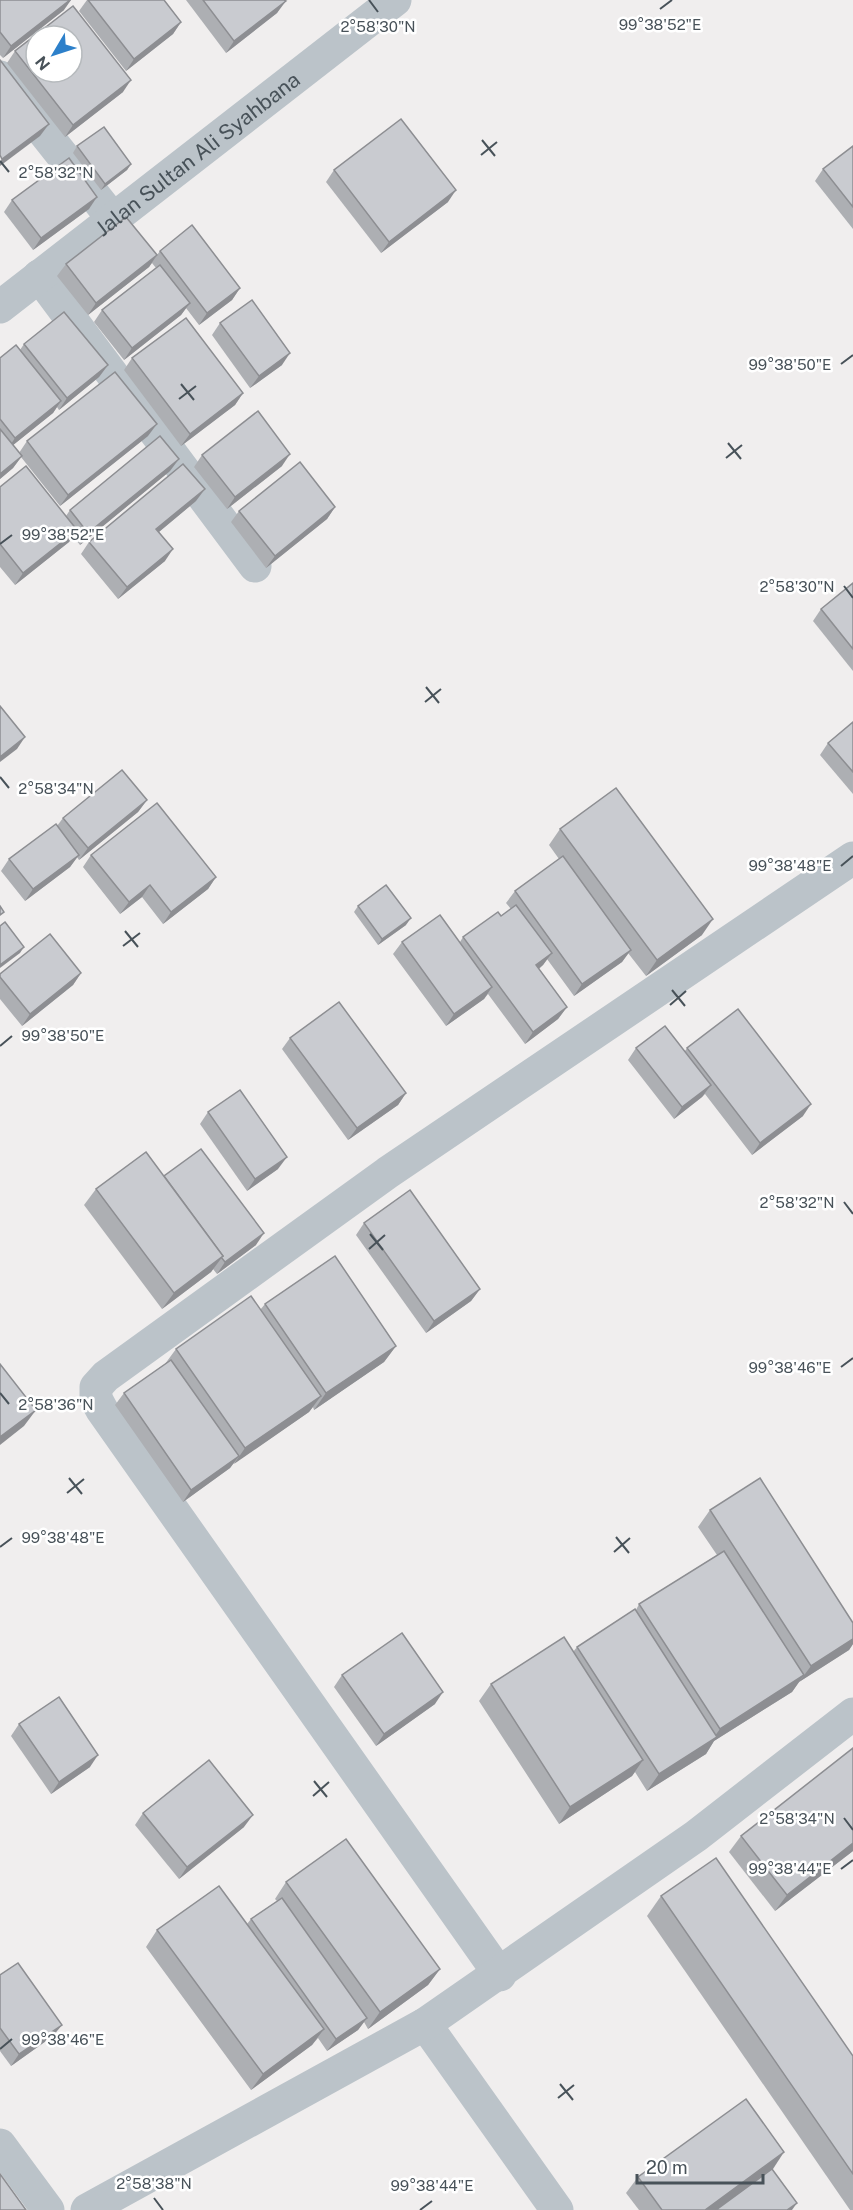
<svg xmlns="http://www.w3.org/2000/svg" width="853" height="2210" font-family="'Public Sans',sans-serif">
  <style>
    .lines { fill: none; stroke-linecap: round; stroke-linejoin: round }
    .street { stroke: #bbc3c9; stroke-width: 33 }
    .wall { fill: #adafb3 }
    .shaded-wall { fill: #8d8e92 }
    .building { fill: #c9cbd0; stroke: #8d8e92; stroke-width: 1.5; fill-rule: evenodd }
    .ticks { fill: none; stroke: #485259; stroke-width: 2 }
    .labels { text-anchor: middle; dominant-baseline: central; stroke-width: 5; stroke-linejoin: round; paint-order: stroke }
    .street-label { font-size: 21px; fill: #485259; stroke: #fff }
    .ticks-label { font-size: 15px; text-anchor: middle; fill: #485259; stroke: #fff; stroke-width: 5; stroke-linejoin: round; paint-order: stroke }
  </style>
  <rect width="100%" height="100%" fill="#f0eeee"/>
  <g class="lines">
    <g class="street">
      <path d="M0 77 113 219"/>
      <path d="M39 276 255 566"/>
      <path id="s1" d="M0 307 395 0"/>
      <path d="M500 1975 102 1410 96 1399V1387L106 1376 387 1173 853 858"/>
      <path d="M425 2024 557 2210"/>
      <path d="M0 2145 48 2210"/>
      <path d="M87 2210 425 2024 696 1836 853 1714"/>
    </g>
  </g>
  <g class="wall">
    <path d="M0 0 64 10 3 58 0 55Z"/>
    <path d="M87 0H164L181 22 173 34 126 71 79 11Z"/>
    <path d="M186 0H284L277 13 226 53Z"/>
    <path d="M15 51 123 92 65 137 7 63Z"/>
    <path d="M77 146 131 164 127 170 101 190 73 153Z"/>
    <path d="M853 146V229L815 181 823 169Z"/>
    <path d="M334 170 448 202 381 253 326 182Z"/>
    <path d="M12 200 89 209 33 250 4 212Z"/>
    <path d="M160 251 240 288 232 300 199 325 186 308 181 315 124 360 94 322 102 310 156 268 152 263 149 267 88 315 57 276 66 264 157 255Z"/>
    <path d="M220 323 282 365 250 388 212 335Z"/>
    <path d="M24 344 108 365 99 377 59 410 57 407 53 413 13 445 19 453 27 441 148 436 60 506 21 457 13 468 0 479V358L20 350Z"/>
    <path d="M132 358 243 393 235 405 181 446 124 370Z"/>
    <path d="M202 455 282 466 227 509 194 467Z"/>
    <path d="M170 471 80 545 73 536 69 542 15 585 0 567V487L66 516 70 510Z"/>
    <path d="M196 501 159 532 165 561 118 599 81 554 89 542Z"/>
    <path d="M335 507 327 519 266 568 231 522 239 511Z"/>
    <path d="M853 583V671L813 621 821 609Z"/>
    <path d="M853 722V794L820 755 828 743Z"/>
    <path d="M147 800 138 812 79 860 77 857 70 867 25 901 1 871 9 859 57 826 63 818Z"/>
    <path d="M560 829 702 935 646 976 628 953 622 962 574 996 547 959 543 965 539 969 567 1007 558 1019 525 1044 488 994 484 999 446 1026 393 954 402 942H460L463 937 501 916 511 909 506 903 515 891 559 859 549 845Z"/>
    <path d="M91 855 216 877 208 889 163 924 142 897 120 914 83 867Z"/>
    <path d="M358 906 406 925 378 945 354 912Z"/>
    <path d="M81 973 73 985 22 1026 0 999V974Z"/>
    <path d="M290 1038 406 1093 398 1105 348 1140 282 1049Z"/>
    <path d="M636 1048 685 1051 687 1048 803 1116 752 1155 705 1094 702 1097 674 1119 628 1060Z"/>
    <path d="M208 1112 278 1169 247 1191 200 1124Z"/>
    <path d="M164 1176 256 1245 217 1274 213 1269 211 1272 162 1309 84 1205 96 1189Z"/>
    <path d="M364 1223 480 1289 471 1301 426 1333 356 1235Z"/>
    <path d="M265 1304 396 1346 384 1362 314 1410 313 1407 309 1412 233 1464 230 1468 183 1502 115 1405 124 1393 165 1364 176 1349 260 1310Z"/>
    <path d="M710 1510 853 1623V1644L849 1650 799 1682 792 1692 714 1741 706 1754 647 1791 635 1772 632 1776 559 1824 479 1701 491 1684 573 1652 577 1647 636 1610 639 1604 717 1555 698 1527Z"/>
    <path d="M342 1675 435 1704 376 1746 334 1687Z"/>
    <path d="M19 1724 90 1767 51 1794 11 1736Z"/>
    <path d="M853 1748V1851L775 1911 729 1852 741 1836Z"/>
    <path d="M143 1813 244 1827 179 1879 135 1825Z"/>
    <path d="M286 1882 440 1969 428 1985 368 2029 364 2022 358 2030 327 2051 318 2038 312 2045 251 2090 146 1947 157 1930 247 1924 251 1919 277 1901 275 1899Z"/>
    <path d="M661 1896 853 2056V2210H850L647 1916Z"/>
    <path d="M0 1975 53 2036 11 2066 0 2051Z"/>
    <path d="M773 2169 716 2210H639L626 2193 638 2177Z"/>
  </g>
  <g class="shaded-wall">
    <path d="M70 0H71L64 10 3 58 11 46Z"/>
    <path d="M286 1 277 13 226 53 234 41Z"/>
    <path d="M181 22 173 34 126 71 134 59Z"/>
    <path d="M131 80 123 92 65 137 73 125Z"/>
    <path d="M49 124 40 136 0 166V162L2 159Z"/>
    <path d="M131 164 127 170 101 190 105 184Z"/>
    <path d="M456 190 448 202 381 253 389 242Z"/>
    <path d="M97 197 89 209 33 250 41 238Z"/>
    <path d="M157 255 149 267 88 315 96 303Z"/>
    <path d="M240 288 232 300 199 325 207 313Z"/>
    <path d="M190 303 181 315 124 360 132 348Z"/>
    <path d="M290 353 282 365 250 388 259 376Z"/>
    <path d="M108 365 99 377 59 410 67 398Z"/>
    <path d="M243 393 235 405 181 446 190 434Z"/>
    <path d="M61 401 53 413 7 450 15 438Z"/>
    <path d="M157 424 148 436 60 506 68 495Z"/>
    <path d="M290 454 282 466 227 509 235 497Z"/>
    <path d="M22 456 13 468 0 479V474Z"/>
    <path d="M179 459 170 471 80 545 88 533Z"/>
    <path d="M205 489 196 501 148 541 156 529Z"/>
    <path d="M335 507 327 519 266 568 275 556Z"/>
    <path d="M77 530 69 542 15 585 23 573Z"/>
    <path d="M173 549 165 561 118 599 127 587Z"/>
    <path d="M25 737 17 749 0 762V757Z"/>
    <path d="M147 800 138 812 79 860 88 848Z"/>
    <path d="M79 855 70 867 25 901 33 889Z"/>
    <path d="M216 877 208 889 163 924 171 912Z"/>
    <path d="M150 885 142 897 120 914 129 902Z"/>
    <path d="M411 918 406 925 378 945 382 939Z"/>
    <path d="M713 919 702 935 646 976 657 960Z"/>
    <path d="M24 947 20 953 0 968V965Z"/>
    <path d="M631 950 622 962 574 996 582 984Z"/>
    <path d="M552 953 543 965 528 977 536 965Z"/>
    <path d="M81 973 73 985 22 1026 30 1014Z"/>
    <path d="M492 987 484 999 446 1026 454 1014Z"/>
    <path d="M567 1007 558 1019 525 1044 533 1032Z"/>
    <path d="M711 1085 702 1097 674 1119 682 1107Z"/>
    <path d="M406 1093 398 1105 348 1140 357 1128Z"/>
    <path d="M811 1104 803 1116 752 1155 760 1143Z"/>
    <path d="M287 1157 278 1169 247 1191 255 1179Z"/>
    <path d="M264 1233 256 1245 217 1274 225 1262Z"/>
    <path d="M223 1256 211 1272 162 1309 174 1293Z"/>
    <path d="M480 1289 471 1301 426 1333 434 1321Z"/>
    <path d="M396 1346 384 1362 314 1410 326 1393Z"/>
    <path d="M321 1396 309 1412 234 1464 245 1448Z"/>
    <path d="M36 1410 24 1426 0 1445V1437Z"/>
    <path d="M239 1456 230 1468 183 1502 191 1490Z"/>
    <path d="M853 1639V1644L849 1650 799 1682 811 1666Z"/>
    <path d="M804 1675 792 1692 714 1741 706 1754 647 1791 659 1774 711 1741 720 1729Z"/>
    <path d="M443 1692 435 1704 376 1746 384 1734Z"/>
    <path d="M98 1755 90 1767 51 1794 59 1782Z"/>
    <path d="M643 1760 632 1776 559 1824 570 1807Z"/>
    <path d="M253 1815 244 1827 179 1879 187 1867Z"/>
    <path d="M853 1843V1851L775 1911 787 1895Z"/>
    <path d="M440 1969 428 1985 368 2029 380 2012Z"/>
    <path d="M367 2018 358 2030 327 2051 336 2039Z"/>
    <path d="M62 2025 53 2036 11 2066 19 2054Z"/>
    <path d="M324 2029 312 2045 251 2090 263 2074Z"/>
    <path d="M784 2152 773 2169 716 2210H705Z"/>
    <path d="M797 2203 792 2210H787Z"/>
  </g>
  <g class="building">
    <path d="M0 0H70L11 46 0 32Z"/>
    <path d="M88 0H164L181 22 134 59Z"/>
    <path d="M203 0H284L286 1 234 41Z"/>
    <path d="M73 6 131 80 73 125 15 51ZM36 36H72V72H36Z"/>
    <path d="M0 60 49 124 2 159 0 155Z"/>
    <path d="M401 119 456 190 389 242 334 170Z"/>
    <path d="M104 127 131 164 105 184 77 146Z"/>
    <path d="M853 146V207L823 169Z"/>
    <path d="M69 158 97 197 41 238 12 200Z"/>
    <path d="M126 217 157 255 96 303 66 264Z"/>
    <path d="M192 225 240 288 207 313 160 251Z"/>
    <path d="M160 265 190 303 132 348 102 310Z"/>
    <path d="M252 300 290 353 259 376 220 323Z"/>
    <path d="M64 312 108 365 67 398 24 344Z"/>
    <path d="M186 318 243 393 190 434 132 358Z"/>
    <path d="M16 345 61 401 15 438 0 419V358Z"/>
    <path d="M115 372 157 424 68 495 27 441Z"/>
    <path d="M258 411 290 454 235 497 202 455Z"/>
    <path d="M0 429 22 456 0 474Z"/>
    <path d="M160 436 179 459 88 533 70 510Z"/>
    <path d="M300 462 335 507 275 556 239 511Z"/>
    <path d="M183 464 205 489 156 529 173 549 127 587 89 542Z"/>
    <path d="M26 466 77 530 23 573 0 544V487Z"/>
    <path d="M853 583V649L821 609Z"/>
    <path d="M0 706 25 737 0 757Z"/>
    <path d="M853 722V772L828 743Z"/>
    <path d="M122 770 147 800 88 848 63 818Z"/>
    <path d="M616 788 713 919 657 960 560 829Z"/>
    <path d="M157 803 216 877 171 912 150 885 129 902 91 855Z"/>
    <path d="M56 824 79 855 33 889 9 859Z"/>
    <path d="M563 856 631 950 582 984 515 891Z"/>
    <path d="M386 885 411 918 382 939 358 906Z"/>
    <path d="M516 905 552 953 536 965 567 1007 533 1032 463 937 498 912 501 916Z"/>
    <path d="M0 906 4 912 0 915Z"/>
    <path d="M440 915 492 987 454 1014 402 942Z"/>
    <path d="M5 922 24 947 0 965V926Z"/>
    <path d="M50 934 81 973 30 1014 0 977V974Z"/>
    <path d="M339 1002 406 1093 357 1128 290 1038Z"/>
    <path d="M738 1009 811 1104 760 1143 687 1048Z"/>
    <path d="M665 1026 711 1085 682 1107 636 1048Z"/>
    <path d="M240 1090 287 1157 255 1179 208 1112Z"/>
    <path d="M201 1149 264 1233 225 1262 221 1257 223 1256 164 1176Z"/>
    <path d="M146 1152 223 1256 174 1293 96 1189Z"/>
    <path d="M410 1190 480 1289 434 1321 364 1223Z"/>
    <path d="M335 1256 396 1346 326 1393 265 1304Z"/>
    <path d="M251 1296 321 1396 245 1448 176 1349Z"/>
    <path d="M171 1360 239 1456 191 1490 124 1393Z"/>
    <path d="M0 1364 36 1410 0 1437Z"/>
    <path d="M760 1478 853 1623V1639L811 1666 710 1510Z"/>
    <path d="M724 1551 804 1675 720 1729 639 1604Z"/>
    <path d="M635 1609 717 1737 659 1774 577 1647Z"/>
    <path d="M402 1633 443 1692 384 1734 342 1675Z"/>
    <path d="M564 1637 643 1760 570 1807 491 1684Z"/>
    <path d="M59 1697 98 1755 59 1782 19 1724Z"/>
    <path d="M853 1748V1843L787 1895 741 1836Z"/>
    <path d="M209 1760 253 1815 187 1867 143 1813Z"/>
    <path d="M346 1839 440 1969 380 2012 286 1882Z"/>
    <path d="M716 1858 853 2056V2174L661 1896Z"/>
    <path d="M219 1886 324 2029 263 2074 157 1930Z"/>
    <path d="M282 1898 367 2018 336 2039 251 1919Z"/>
    <path d="M18 1963 62 2025 19 2054 0 2028V1975Z"/>
    <path d="M746 2099 784 2152 705 2210H662L638 2177Z"/>
    <path d="M772 2169 797 2203 787 2210H716Z"/>
    <path d="M0 2174 26 2210H0Z"/>
  </g>
  <path class="ticks" d="M369 0 378 12M660 9 672 0M482 140 495 156M481 155 497 142M0 161 9 172M841 364 853 355M181 384 194 400M179 399 196 386M728 443 741 459M726 458 742 445M0 544 12 535M844 586 853 598M426 687 439 703M425 702 441 689M0 777 9 788M841 866 853 856M125 931 138 947M123 946 140 933M672 990 685 1006M670 1005 686 991M0 1046 12 1036M844 1202 853 1214M370 1234 383 1250M369 1249 385 1235M841 1367 853 1358M0 1393 9 1404M69 1478 82 1494M67 1493 84 1479M616 1537 629 1553M0 1547 12 1538M614 1552 630 1538M314 1781 327 1797M313 1796 329 1782M844 1818 853 1830M841 1869 853 1860M0 2049 12 2039M560 2084 573 2100M558 2098 574 2085M154 2198 163 2210M420 2210 432 2201"/>
  <g class="labels">
    <g class="street-label">
      <text stroke="none"><textPath href="#s1" startOffset="250">Jalan Sultan Ali Syahbana</textPath></text>
    </g>
  </g>
  <g class="ticks-label">
    <text x="660" y="30">99°38'52"E</text>
    <text x="378" y="32">2°58'30"N</text>
    <text x="56" y="178">2°58'32"N</text>
    <text x="790" y="370">99°38'50"E</text>
    <text x="63" y="540">99°38'52"E</text>
    <text x="797" y="592">2°58'30"N</text>
    <text x="56" y="794">2°58'34"N</text>
    <text x="790" y="871">99°38'48"E</text>
    <text x="63" y="1041">99°38'50"E</text>
    <text x="797" y="1208">2°58'32"N</text>
    <text x="790" y="1373">99°38'46"E</text>
    <text x="56" y="1410">2°58'36"N</text>
    <text x="63" y="1543">99°38'48"E</text>
    <text x="797" y="1824">2°58'34"N</text>
    <text x="790" y="1874">99°38'44"E</text>
    <text x="63" y="2045">99°38'46"E</text>
    <text x="154" y="2189">2°58'38"N</text>
    <text x="432" y="2191">99°38'44"E</text>
  </g>
  <g transform="translate(54 54) rotate(231)"><circle r="28" fill="#ffffff" stroke="#b6babd" stroke-width="1.5"/>
  <path d="M0-4.5L10 22L0 15L-10 22Z" fill="#2d80ca"/>
  <text y="-9" font-size="16" font-weight="bold" text-anchor="middle" fill="#485259">N</text>
  </g>
  <path d="M637 2174v9h126v-9" fill="none" stroke="#485259" stroke-width="3"/>
  <text x="646" y="2174" font-size="18" fill="#485259" stroke="#ffffff" stroke-width="4.5" paint-order="stroke">20 m</text>
</svg>
